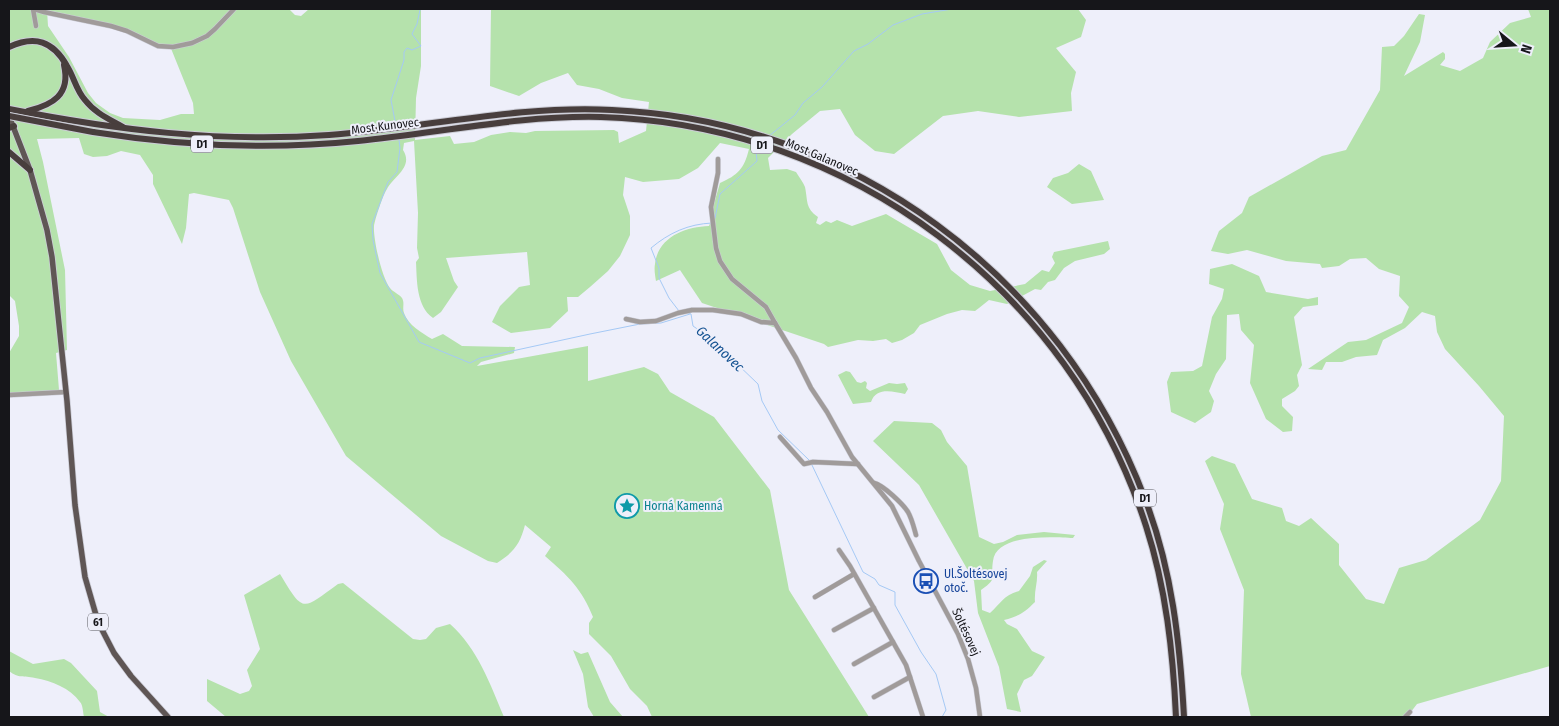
<svg xmlns="http://www.w3.org/2000/svg" width="1559" height="726" font-family="'Fira Sans Condensed',sans-serif">
  <style>
    .green { fill: #b5e2ac; fill-rule: evenodd }
    .lines { fill: none; stroke-linecap: round; stroke-linejoin: round }
    .stream { stroke: #a5c9f5; stroke-width: 1 }
    .minor-casing { stroke: #cbccd6; stroke-width: 5.5 }
    .major-casing { stroke: #cbccd6; stroke-width: 7 }
    .highway-casing { stroke: #cbccd6; stroke-width: 8 }
    .minor { stroke: #a09b9a; stroke-width: 4.5 }
    .major { stroke: #5f5655; stroke-width: 5.5 }
    .highway { stroke: #483e3d; stroke-width: 6 }
    .highway-bridge-casing { stroke: #cbccd6; stroke-width: 8; stroke-linecap: butt }
    .highway-bridge { stroke: #483e3d; stroke-width: 6 }
    .labels { text-anchor: middle; dominant-baseline: central; stroke-width: 4; stroke-linejoin: round; paint-order: stroke }
    .shield { fill: #eeeffa; stroke: #57575d; stroke-width: 1 }
    .shield-label { font-size: 11px; font-weight: bold; fill: #16161a }
    .street-label { font-size: 12px; fill: #16161a; stroke: #eeeffa }
    .culture-label { font-size: 12px; fill: #0d838f; stroke: #eeeffa; text-anchor: start }
    .transit-label { font-size: 12px; fill: #164399; stroke: #eeeffa; text-anchor: start }
    .water-label { font-size: 14px; font-style: italic; fill: #145292; stroke: #eeeffa }
  </style>
  <rect width="100%" height="100%" fill="#eeeffa"/>
  <g class="green">
    <path d="M9 9H289L295 15 301 16 309 9H421V66L416 98 415 140 450 136 454 144 474 142 491 135 510 132 526 133 535 131 614 130 618 132 619 143 646 131 649 102 622 98 599 89 577 85 568 73 541 83 519 96 490 86 491 9H1078L1086 20 1081 37 1056 48 1076 72 1071 93 1072 111 1019 117 978 111 943 116 894 154 875 151 855 135 840 109 820 111 792 134 768 158 770 170 787 169 796 172C799 177 803 182 805 187 808 201 805 208 818 217L816 223 820 225 826 221 831 223 837 220 852 226 886 214 937 244 951 270 970 285 990 291 1025 284 1042 270 1049 272 1055 263 1052 257 1054 252 1108 241 1110 249 1104 254 1075 261 1064 268 1055 280 1048 282 1041 290 1035 289 1007 304 989 300 979 308 975 311 962 310 947 314 920 325 914 333 902 340 892 343 886 339 873 341 858 340 828 347 824 344 702 303 680 270 656 281C655 275 654 269 655 264 658 237 685 227 709 226L714 213 713 207 720 183C738 175 744 169 749 149L720 143 698 168 679 179 643 182 625 177 623 195 630 216V235L620 256 608 271 590 287 578 297H567L568 311 550 328 511 333 492 322 500 306 519 287 530 285 527 252 446 258 454 281 458 287 441 312 433 318C416 306 417 280 416 262L419 258 417 248 418 213 414 141 404 143 403 150C414 167 393 177 387 189 383 195 375 219 374 226 373 239 382 278 390 288 393 292 399 294 402 298 405 303 402 308 404 313 408 325 422 333 432 339L443 334 462 346 515 347 514 353 481 362 477 366 588 346V381L644 367 658 374 670 392 714 417 770 490 789 590 869 717H652L647 706 630 689 611 656 589 634V623L593 617C582 589 568 576 545 556L551 547 525 525C520 544 514 552 497 563L488 561 441 536 346 456 291 361 260 292 233 208 229 200 194 193 189 194 186 228 182 244 153 184V175L140 155 121 151 107 156 93 157 84 154 79 138 37 139 43 162 65 270 67 350 56 353 59 390 9 393V353L19 336V326L15 301 9 295ZM47 10 105 24 158 45 170 46 193 103 194 114H181L160 120 123 118 110 113 96 103 88 93 69 57 48 26Z"/>
    <path d="M1528 9H1550V666L1417 704 1407 717H1251L1241 674 1244 590 1220 529 1224 504 1205 461 1212 456 1235 464 1252 499 1282 508 1286 521 1299 526 1311 518 1339 544V565L1366 599 1384 604 1399 568 1426 560 1480 520 1501 481 1504 416 1479 386 1445 349 1437 332 1435 316 1422 312 1405 328 1383 340 1377 355 1356 357 1342 362H1326L1322 370 1308 369 1348 342 1366 340 1402 323 1409 307 1399 296 1400 276 1379 269 1366 258 1350 259 1339 266 1322 268 1320 264 1286 261 1247 250 1228 254 1211 251 1219 231 1242 213 1249 197 1322 156 1346 150 1380 90 1382 47 1394 46 1404 36 1419 14 1425 15 1420 42 1404 76 1443 52 1445 54V59L1440 65 1460 71 1483 58 1490 42 1510 23 1531 17Z"/>
    <path d="M1079 164 1091 171 1104 200 1072 204 1047 187 1053 178 1068 173Z"/>
    <path d="M1232 264 1259 276 1266 292 1308 299 1318 297V305L1303 307 1294 317 1302 365 1297 375 1299 386 1295 391 1282 399V406L1293 417 1292 431 1283 432 1266 419 1250 383 1254 345 1241 330 1239 314 1227 315 1226 359 1216 374 1209 391 1214 401 1211 412 1195 423 1171 412 1167 382 1171 372 1193 371 1202 366 1212 317 1222 299 1224 289 1209 284 1210 269Z"/>
    <path d="M846 371 850 372 857 382 861 383 865 381 867 383 866 388 870 391 889 383 897 384 905 383 908 389 905 394C892 391 876 387 871 402L853 404 838 375Z"/>
    <path d="M894 421 932 423 941 430 947 442 967 466 979 537 994 544 1003 542 1017 535 1044 532 1075 535 1073 538C1053 537 996 533 993 561 990 579 999 577 981 590L982 610 990 613C1001 603 1004 595 1019 591L1030 576 1033 567 1044 560 1047 561 1037 572C1038 582 1034 591 1035 602 1024 613 1019 616 1004 620L1007 624 1017 629 1032 651 1045 657 1032 676 1024 680 1017 694 1021 712 1007 709 999 667 978 613 974 581 919 485 873 441Z"/>
    <path d="M280 574C304 614 302 610 338 584L343 583 413 639 420 640 426 639 436 628 450 624C478 649 490 684 504 717H226L207 701V679L240 694 249 691 252 686 247 670 260 649 244 595Z"/>
    <path d="M573 650 581 654 588 652 610 702 623 717H594L588 707 583 674Z"/>
    <path d="M9 651 33 664 64 659 71 663 97 691 100 712 109 717H84C83 713 83 705 80 702 70 688 52 681 35 678 23 675 19 679 9 671Z"/>
  </g>
  <g class="lines">
    <g class="stream">
      <path d="M396 126 391 100 404 60V52L407 48 412 50 421 46 412 34 417 24 420 10 419 9"/>
      <path d="M769 136 795 115 803 103 822 87 854 51 868 44 893 25 922 14 952 9"/>
      <path d="M399 140 400 148 397 172 388 182 372 224 373 240 380 273 419 342 470 363 480 358 590 334 640 324 661 323 690 314"/>
      <path d="M715 218 720 194 757 161 756 151 758 148"/>
      <path d="M679 311 669 298 659 278V268L651 248C669 233 688 224 712 223"/>
      <path d="M688 313 691 314 693 326 709 337 758 384 762 401 778 430 809 460"/>
      <path d="M811 463 863 572 875 579 879 585 895 592V605L921 652 936 674 946 710 942 717"/>
    </g>
    <defs>
      <g id="minor">
        <path d="M33 9 36 26"/>
        <path d="M34 9 44 12 111 26 127 31 158 46 173 47 192 43 207 36 215 29 234 9"/>
        <path d="M626 319 640 322 656 321 678 313 692 310H713L741 314 761 322 775 323 766 307 732 279 720 261 716 248 711 207 718 173V159"/>
        <path d="M775 323 796 358 811 388 827 412 852 457 892 506 919 561 958 634 968 659 976 688 980 717"/>
        <path d="M9 395 66 392"/>
        <path d="M780 437 804 464 813 462 858 464"/>
        <path d="M874 483C883 485 903 504 908 512 912 519 914 528 916 535"/>
        <path d="M839 550 850 566 906 665 923 717"/>
        <path d="M815 597 854 574"/>
        <path d="M834 630 874 608"/>
        <path d="M854 664 893 642"/>
        <path d="M874 697 910 677"/>
        <path d="M1405 717 1410 712"/>
      </g>
      <path id="major" d="M9 116 30 170 47 230 52 257 67 401 75 505 85 577 98 622 114 653 131 676 168 717"/>
      <g id="highway">
        <path d="M9 47C35 35 53 41 67 66 74 77 76 90 85 100 95 113 109 119 123 127"/>
        <path d="M9 109C115 130 221 143 329 135 424 128 517 105 612 110 851 120 1061 276 1145 499 1172 569 1180 643 1184 717"/>
        <path d="M28 111C52 105 71 95 64 65"/>
        <path d="M9 128 14 126"/>
        <path d="M93 132C181 146 270 150 358 141 439 133 520 115 601 117 849 124 1070 290 1146 526 1166 588 1173 652 1176 717"/>
        <path d="M9 152 30 170"/>
      </g>
    </defs>
    <use href="#minor" class="minor-casing"/>
    <use href="#major" class="major-casing"/>
    <use href="#highway" class="highway-casing"/>
    <use href="#minor" class="minor"/>
    <use href="#major" class="major"/>
    <use href="#highway" class="highway"/>
    <defs>
      <path id="highway-bridge" d="M9 116 93 132"/>
    </defs>
    <use href="#highway-bridge" class="highway-bridge-casing"/>
    <use href="#highway-bridge" class="highway-bridge"/>
  </g>
  <defs>
    <symbol id="sight-ring" viewBox="-11 -11 22 22"><circle r="9.5" fill="#eeeffa" stroke="#0f9aa8" stroke-width="1.5"/><path d="M0-6L1.8-2.2L6-1.7L2.9 1.2L3.7 5.4L0 3.3L-3.7 5.4L-2.9 1.2L-6-1.7L-1.8-2.2Z" fill="#0f9aa8"/></symbol>
    <symbol id="bus-ring" viewBox="-11 -11 22 22"><circle r="9.5" fill="#eeeffa" stroke="#1a4fb4" stroke-width="1.5"/><path d="M-5-6H5V4H4V6H2V4H-2V6H-4V4H-5ZM-3.5-4V0h7V-4ZM-3.5 1.2v1.5H-2V1.2ZM2 1.2v1.5H3.5V1.2Z" fill="#1a4fb4"/></symbol>
  </defs>
  <g fill-rule="evenodd">
    <use href="#sight-ring" x="613" y="492" width="28" height="28"/>
    <use href="#bus-ring" x="912" y="567" width="28" height="28"/>
  </g>
  <g class="labels">
    <g class="shield">
      <rect x="191" y="135.5" width="22" height="17" rx="4"/>
      <rect x="751" y="136.5" width="22" height="17" rx="4"/>
      <rect x="1134" y="489.5" width="22" height="17" rx="4"/>
      <rect x="88" y="613.5" width="20" height="17" rx="4"/>
    </g>
    <g class="shield-label">
      <text x="202" y="144">D1</text>
      <text x="762" y="145">D1</text>
      <text x="1145" y="498">D1</text>
      <text x="98" y="622">61</text>
    </g>
    <g class="street-label">
      <text transform="translate(385 126) rotate(-7)">Most Kunovec</text>
      <text transform="translate(822 157) rotate(23)">Most Galanovec</text>
      <text transform="translate(966 632) rotate(65)">Šoltésovej</text>
    </g>
    <g class="culture-label">
      <text x="644" y="506">Horná Kamenná</text>
    </g>
    <g class="transit-label">
      <text x="944" y="574">Ul.Šoltésovej<tspan x="944" dy="14">otoč.</tspan></text>
    </g>
    <g class="water-label">
      <text transform="translate(720 349) rotate(43)">Galanovec</text>
    </g>
  </g>
  <rect width="1559" height="726" fill="none" stroke="#16161a" stroke-width="20"/>
  <g transform="translate(1514 45) rotate(108)" stroke="#eeeffa" stroke-width="4" paint-order="stroke">
  <path d="M0-4L9 19L0 12L-9 19Z" fill="#16161a"/>
  <text y="-8" font-size="14" font-weight="bold" text-anchor="middle" fill="#16161a">N</text>
  </g>
</svg>
